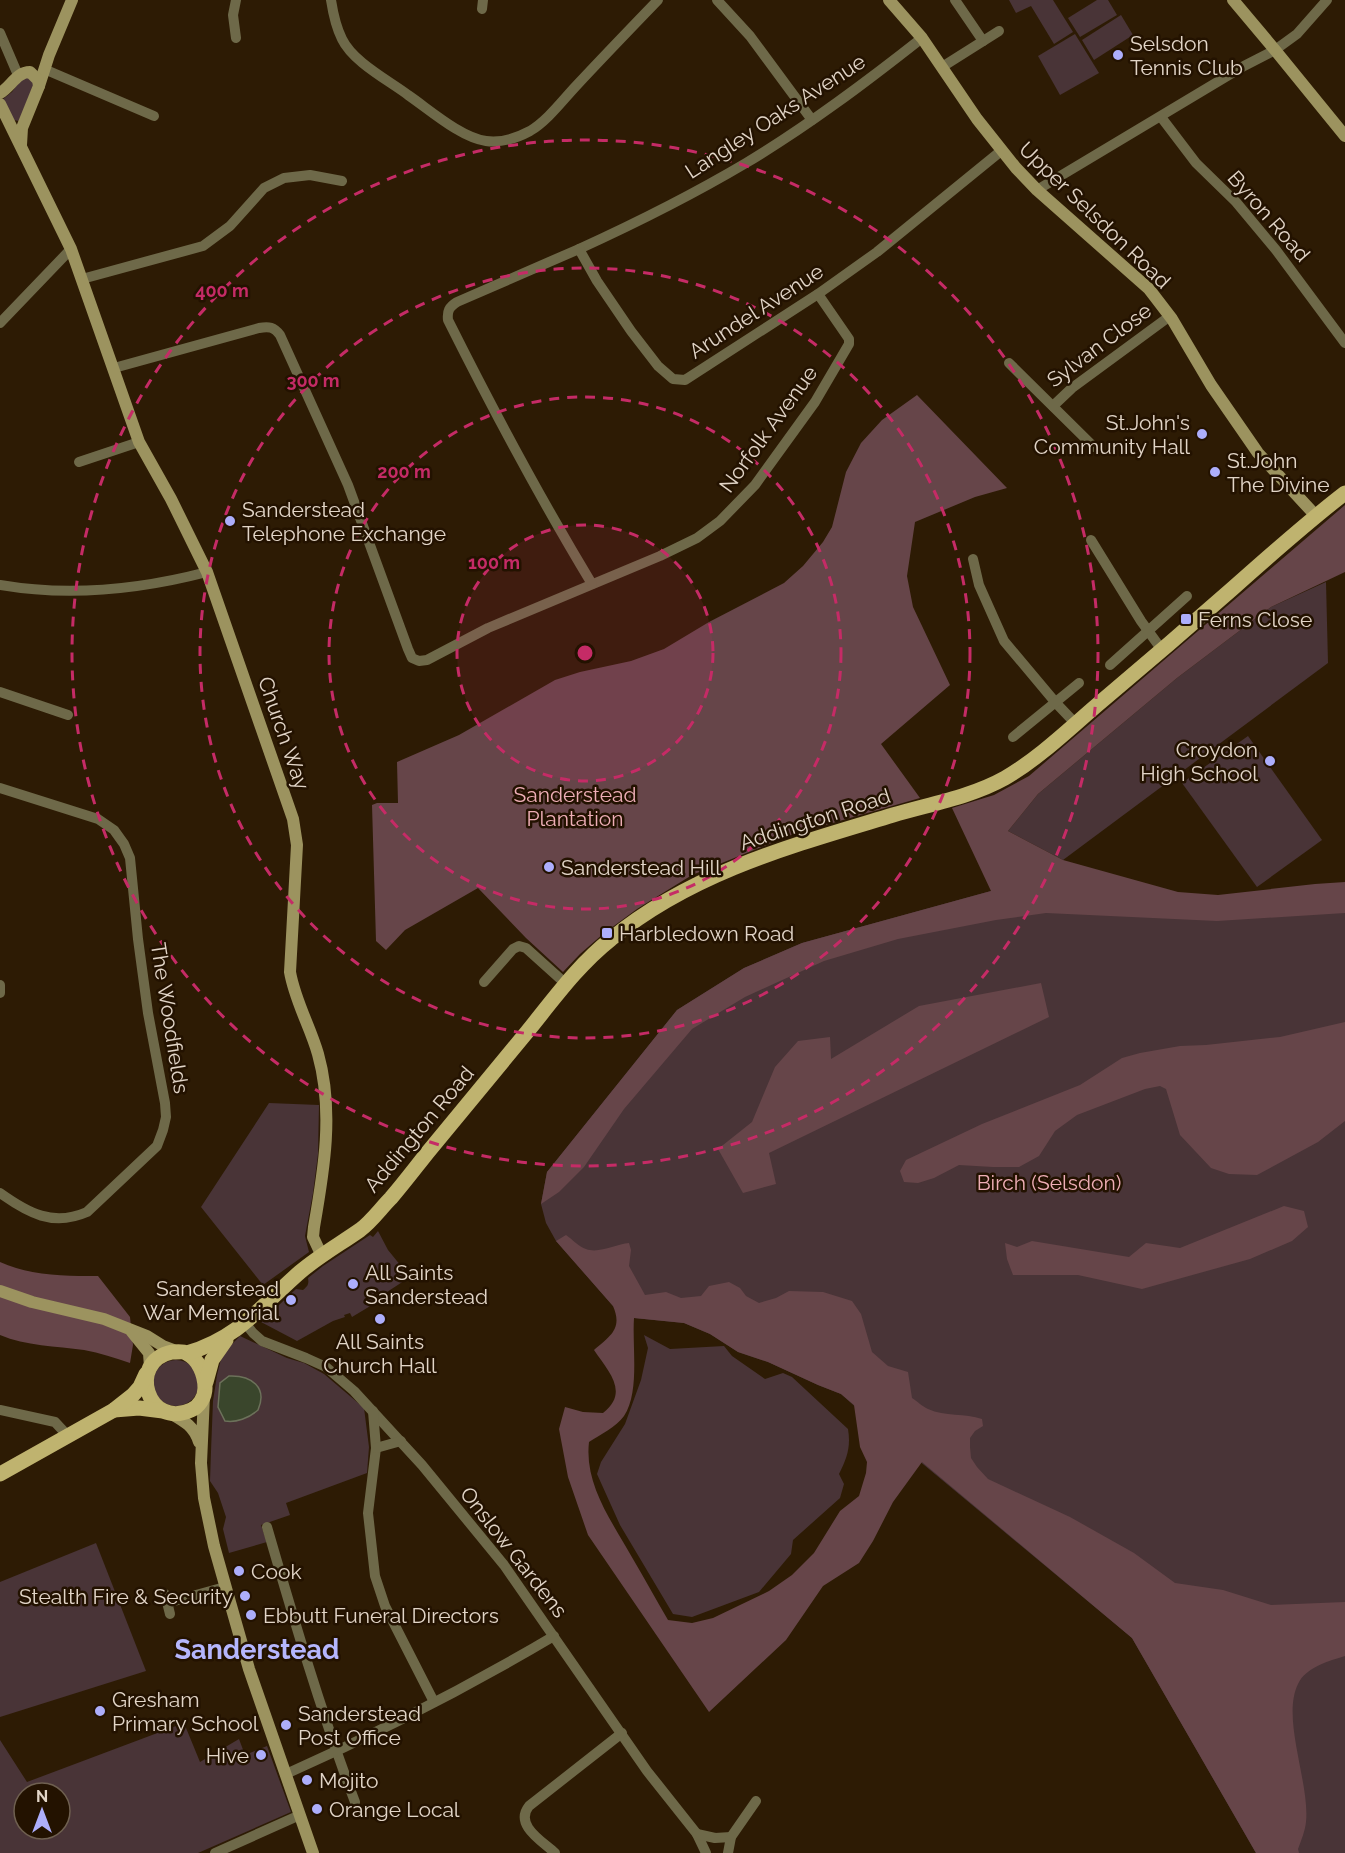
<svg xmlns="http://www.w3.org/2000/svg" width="1345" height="1853" font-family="Raleway,sans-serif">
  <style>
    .green { fill: #493437; fill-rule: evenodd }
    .forest { fill: #664549; fill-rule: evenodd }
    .water { fill: #3a462c; stroke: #6c715a; stroke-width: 1.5 }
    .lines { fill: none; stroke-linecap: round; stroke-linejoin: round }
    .street { stroke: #6e6949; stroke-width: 10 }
    .secondary { stroke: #9c935f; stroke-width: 12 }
    .primary { stroke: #bfb36f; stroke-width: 15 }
    .ring { fill: none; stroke: #c52b66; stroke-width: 3; stroke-dasharray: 10 8 }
    .poi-dot { fill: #adaefb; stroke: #231200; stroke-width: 2 }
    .labels { text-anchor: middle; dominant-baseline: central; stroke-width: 5; stroke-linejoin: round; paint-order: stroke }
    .poi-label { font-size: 21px; fill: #e2d5c7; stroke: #231200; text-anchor: start }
    .street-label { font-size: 21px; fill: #e2d5c7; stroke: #231200 }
    .park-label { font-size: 21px; fill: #eeaeb6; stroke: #231200 }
    .district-label { font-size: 27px; font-weight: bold; fill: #b5b6fd; stroke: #231200 }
    .centre { fill: #c52b66; stroke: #231200; stroke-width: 3 }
    .ring-label { font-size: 18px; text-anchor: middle; font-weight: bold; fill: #c52b66; stroke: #231200; stroke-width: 5; stroke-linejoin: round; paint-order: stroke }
  </style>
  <rect width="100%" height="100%" fill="#2d1b04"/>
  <g class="green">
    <path d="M1009 0H1053L1073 32 1054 44 1031 6 1016 13Z"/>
    <path d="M1097 0H1108L1117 15 1080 37 1068 18Z"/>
    <path d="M1121 15 1133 35 1094 60 1082 40Z"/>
    <path d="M1075 34 1099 73 1060 95 1038 56Z"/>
    <path d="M24 75 35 81 19 121 13 120 3 99 12 92Z"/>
    <path d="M1326 582 1328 663 1063 860 1008 831 1038 794 1177 678 1271 607Z"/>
    <path d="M1248 736 1322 840 1257 887 1182 783Z"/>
    <path d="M1060 867 1176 898 1345 888V1853H1256L1132 1638 870 1420 841 1394 818 1385 768 1362 738 1352 710 1334 684 1323 634 1318 613 1306 556 1241 546 1223 541 1204 547 1172 677 1010 744 968 802 943 991 891Z"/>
    <path d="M269 1103 319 1105 318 1154 313 1193 305 1236 309 1252 263 1285 201 1207Z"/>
    <path d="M378 1231 388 1250 410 1277 387 1292 382 1299 352 1317 350 1313 344 1315 345 1317 333 1321 297 1341 261 1322 296 1289 303 1290C308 1286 309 1284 308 1278L323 1266 370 1235 373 1237Z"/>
    <path d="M644 1335 670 1349 724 1346 732 1356 765 1379 783 1373 792 1377 848 1429C851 1447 847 1458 839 1474L844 1484 840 1498 793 1540 791 1554 759 1592 692 1617 673 1614 620 1525 597 1474 601 1462 625 1424 641 1380 648 1348Z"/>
    <path d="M240 1336 287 1358 304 1363 324 1374 364 1408 369 1447 367 1473 286 1503 290 1515 261 1525 267 1542 229 1553 223 1529 226 1517 218 1493 210 1481 211 1451 213 1401 217 1375 221 1359 229 1347Z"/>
    <circle cx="176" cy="1383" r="23"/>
    <path d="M96 1543 146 1671 0 1717V1582Z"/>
    <path d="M184 1723 200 1762 239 1739 245 1755 267 1746 291 1812 198 1853H0V1740L27 1782ZM24 1793H60V1829H24Z"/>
  </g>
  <g class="forest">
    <path d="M917 395 1007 488 975 497 915 522 907 576 913 607 950 685 881 744 920 798 794 834 692 875 637 909 603 934 580 954 563 972 526 938 478 888 405 930 386 950 376 941 372 805 377 803H398L397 762 459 735 555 680 580 672 631 661 664 649 709 622 784 583 803 566 823 542 832 527 846 472 861 443 882 420Z"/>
    <path d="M1345 505V572L1271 607 1177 678 1038 794 1008 831 1063 860 1178 892 1218 895 1315 884 1345 882V913L1217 921 1046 913 996 920 898 939 824 961 745 997 692 1029 624 1109 584 1167 559 1192 541 1204 547 1172 677 1010 744 968 802 943 991 891 952 808 994 795 1029 776Z"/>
    <path d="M1041 983 1049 1017 769 1153 776 1184 743 1193 718 1149 752 1122 775 1067 798 1041 830 1037 831 1059 919 1006Z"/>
    <path d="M1345 1022V1121L1318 1142 1257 1175 1229 1174 1211 1168 1180 1135 1166 1089 1160 1086 1145 1089 1077 1115 1055 1131 1039 1156 1019 1167H993L959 1165 934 1178 918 1183 904 1182 900 1171 906 1160 982 1124 1080 1085 1122 1058 1140 1053 1180 1046 1206 1045 1280 1037Z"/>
    <path d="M1284 1206 1304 1211 1308 1227 1292 1241 1250 1259 1142 1289 1078 1275H1013L1007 1259 1005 1243 1017 1247 1032 1241 1129 1257 1146 1243 1180 1248Z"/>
    <path d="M566 1235C572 1239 579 1247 586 1249 599 1254 616 1244 629 1243L631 1250 629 1266 645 1295 666 1292 681 1298 701 1296 709 1286 729 1282 740 1288 746 1296 759 1303 776 1298 789 1291 823 1292 852 1301 861 1314 872 1352 888 1366 908 1372 912 1398C917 1401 923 1407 928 1409 945 1417 965 1413 982 1419L983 1426 975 1431 970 1438V1447L971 1458 977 1467 988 1479 1070 1517 1134 1553 1175 1583 1223 1590 1271 1605 1345 1602V1656C1329 1661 1306 1667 1298 1684 1281 1718 1310 1783 1306 1822 1305 1831 1301 1841 1298 1849L1299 1853H1256L1132 1638 922 1462 893 1502 873 1541 859 1563 823 1586 786 1640 709 1712 588 1535 568 1477 559 1429 565 1407 583 1412 603 1413C630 1392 608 1371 594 1350 610 1336 623 1329 613 1306L556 1241ZM634 1318 684 1323 710 1334 738 1352 768 1362 818 1385 841 1394 854 1405 860 1447 867 1462 866 1473 859 1496 840 1511 814 1553 792 1575 769 1591 713 1618 692 1623 668 1620C656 1600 645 1579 633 1559 613 1523 584 1485 589 1442 600 1435 616 1427 624 1416 640 1392 632 1347 634 1318Z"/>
    <path d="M0 1262C31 1276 65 1276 98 1276L130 1317 133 1345 130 1363C115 1358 100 1353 84 1350 56 1346 26 1346 0 1335Z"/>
  </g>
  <path class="water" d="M229 1376C251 1375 268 1387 258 1410 249 1418 236 1423 225 1421L218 1407 220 1383Z"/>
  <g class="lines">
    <g class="street">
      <path d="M331 0C333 13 336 27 342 39 353 62 388 80 408 95 430 110 460 137 486 141 501 143 517 138 530 131 547 121 562 101 576 86 603 57 630 29 658 0"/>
      <path d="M717 0 750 36 812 120"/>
      <path d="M955 0 983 41"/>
      <path d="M482 9 483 0"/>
      <path d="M0 33 18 75"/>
      <path d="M236 38 233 15 236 0"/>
      <path d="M942 67 999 31"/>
      <path d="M44 69 154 116"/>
      <path d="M1161 117 1196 163 1236 202 1276 250 1345 343"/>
      <path d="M1037 190 1244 66 1275 50 1297 34 1327 0"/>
      <path d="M579 249C636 223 692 195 746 163 808 126 865 83 922 38"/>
      <path d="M82 279 203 246 230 226 264 188 284 178 310 175 342 181"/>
      <path d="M0 323 71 249"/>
      <path d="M1009 363 1094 447"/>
      <path d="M114 368 259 328C269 326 274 327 280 335L348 485 408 649 412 658 419 661 427 660 488 628 660 556 697 538 720 521 755 485 815 402 849 344V339L818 294"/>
      <path d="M1053 406 1072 388 1170 316"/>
      <path d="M79 462 139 442"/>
      <path d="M1091 540 1141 621 1162 650"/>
      <path d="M973 559 979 585 1004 641 1056 703 1075 723"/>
      <path d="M592 584C540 498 493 410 448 320 447 311 449 307 457 302L579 249 597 281 631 331 658 366 673 379 685 380 818 294 877 252 1001 151"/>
      <path d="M0 585C70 597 138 590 207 572"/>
      <path d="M1110 665 1187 596"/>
      <path d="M0 692 68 715"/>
      <path d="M1013 737 1079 683"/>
      <path d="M0 788 98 819 114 830 124 844 130 858 138 939 148 1013 165 1103 166 1117 163 1130 157 1146 87 1212C53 1227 28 1213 0 1193"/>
      <path d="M484 982 513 949 519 946 526 948 566 984"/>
      <path d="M0 985V993"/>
      <path d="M245 1323 253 1333 262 1341 306 1358 326 1367 354 1391 422 1465 504 1565 647 1771 697 1834 706 1853"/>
      <path d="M0 1410 55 1422 68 1436"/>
      <path d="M373 1411 376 1448 368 1513 375 1576 385 1606 434 1702"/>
      <path d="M376 1448 401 1441"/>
      <path d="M267 1527C294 1620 321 1712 355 1802"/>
      <path d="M165 1594 170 1614"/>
      <path d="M167 1603 225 1587"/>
      <path d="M286 1774C378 1733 468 1687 554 1636"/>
      <path d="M697 1834 715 1838 731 1837"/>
      <path d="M215 1853 300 1815"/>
      <path d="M555 1853C542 1841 514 1825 529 1806L622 1733"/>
      <path d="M728 1853 731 1837 756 1801"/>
    </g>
    <g class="secondary">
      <path d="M889 0 922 38 977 119 1016 168 1037 190 1149 289 1172 319 1211 385 1258 453 1316 516"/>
      <path d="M1233 0 1275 50 1345 136"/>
      <path d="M39 86 49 55 72 0"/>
      <path d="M0 93C11 87 16 72 30 72L38 80 39 86 22 128 21 145"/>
      <path d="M0 104 71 249 139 442 171 499 207 572 293 819 297 845 290 972C295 1001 310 1026 318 1054 334 1111 324 1170 314 1227L313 1237 321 1254"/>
      <path d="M0 1291 32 1302 104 1319 147 1336 163 1346 179 1352"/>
      <path d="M132 1332 149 1353 150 1367"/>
      <path d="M204 1396 201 1463 204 1498 214 1546 249 1669 313 1853"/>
      <path d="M170 1413C184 1421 194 1426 199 1442"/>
    </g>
    <g class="primary">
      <path d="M172 1352C176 1352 183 1351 186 1353 199 1359 205 1375 205 1388 205 1397 199 1407 191 1410 148 1430 126 1362 172 1352Z"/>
      <path d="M187 1353C239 1338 262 1305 300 1272 319 1256 340 1244 360 1230 372 1221 381 1208 391 1198 404 1183 416 1167 428 1152 461 1112 494 1072 527 1032 553 1000 578 965 611 939 692 872 794 845 893 815 930 804 971 797 1005 778 1041 757 1072 726 1103 700 1147 663 1190 626 1232 589 1269 556 1306 523 1345 493"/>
      <path d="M206 1382 212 1360 226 1340"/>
      <path d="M114 1410 139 1408 163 1411"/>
      <path d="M0 1474 114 1410 133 1395 140 1387 146 1374"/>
    </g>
  </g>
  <circle cx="585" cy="653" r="128" fill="#c52b66" fill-opacity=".12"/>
  <g class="ring">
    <circle cx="585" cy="653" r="128"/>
    <circle cx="585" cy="653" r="256"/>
    <circle cx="585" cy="653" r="385"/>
    <circle cx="585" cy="653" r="513"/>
  </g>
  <g class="poi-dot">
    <circle cx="1118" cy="55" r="6"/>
    <circle cx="1202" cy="434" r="6"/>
    <circle cx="1215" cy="472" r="6"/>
    <circle cx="230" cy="521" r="6"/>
    <rect x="1180" y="613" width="12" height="12" rx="3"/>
    <circle cx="1270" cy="761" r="6"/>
    <circle cx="549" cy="867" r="6"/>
    <rect x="601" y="927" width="12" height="12" rx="3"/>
    <circle cx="353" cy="1284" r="6"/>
    <circle cx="291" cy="1300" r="6"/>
    <circle cx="380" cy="1319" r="6"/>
    <circle cx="239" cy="1571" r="6"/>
    <circle cx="245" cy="1596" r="6"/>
    <circle cx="251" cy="1615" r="6"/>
    <circle cx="100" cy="1711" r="6"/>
    <circle cx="286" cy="1725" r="6"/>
    <circle cx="261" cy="1755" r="6"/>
    <circle cx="307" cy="1780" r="6"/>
    <circle cx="317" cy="1809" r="6"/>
  </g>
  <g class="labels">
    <g class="poi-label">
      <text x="1130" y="43">Selsdon<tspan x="1130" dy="24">Tennis Club</tspan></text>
      <text x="1190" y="422" text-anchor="end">St.John's<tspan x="1190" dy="24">Community Hall</tspan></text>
      <text x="1227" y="460">St.John<tspan x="1227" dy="24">The Divine</tspan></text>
      <text x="242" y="509">Sanderstead<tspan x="242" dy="24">Telephone Exchange</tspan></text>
      <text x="1198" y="619">Ferns Close</text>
      <text x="1258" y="749" text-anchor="end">Croydon<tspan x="1258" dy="24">High School</tspan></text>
      <text x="561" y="867">Sanderstead Hill</text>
      <text x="619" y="933">Harbledown Road</text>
      <text x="365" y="1272">All Saints<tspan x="365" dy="24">Sanderstead</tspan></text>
      <text x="279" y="1288" text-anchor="end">Sanderstead<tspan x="279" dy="24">War Memorial</tspan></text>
      <text x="380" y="1341" text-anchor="middle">All Saints<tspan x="380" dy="24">Church Hall</tspan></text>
      <text x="251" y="1571">Cook</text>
      <text x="233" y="1596" text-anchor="end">Stealth Fire &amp; Security</text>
      <text x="263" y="1615">Ebbutt Funeral Directors</text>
      <text x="112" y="1699">Gresham<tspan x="112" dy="24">Primary School</tspan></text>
      <text x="298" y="1713">Sanderstead<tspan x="298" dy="24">Post Office</tspan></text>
      <text x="249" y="1755" text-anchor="end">Hive</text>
      <text x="319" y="1780">Mojito</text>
      <text x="329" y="1809">Orange Local</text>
    </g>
    <g class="street-label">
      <text transform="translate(775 116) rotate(-33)">Langley Oaks Avenue</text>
      <text transform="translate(1095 215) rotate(44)">Upper Selsdon Road</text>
      <text transform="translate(1269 216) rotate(49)">Byron Road</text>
      <text transform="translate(756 311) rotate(-33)">Arundel Avenue</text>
      <text transform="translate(1099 345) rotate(-37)">Sylvan Close</text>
      <text transform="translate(768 429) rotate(-54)">Norfolk Avenue</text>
      <text transform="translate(284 733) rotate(71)">Church Way</text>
      <text transform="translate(815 819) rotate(-18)">Addington Road</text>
      <text transform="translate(170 1018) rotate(81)">The Woodfields</text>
      <text transform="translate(419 1129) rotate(-50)">Addington Road</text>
      <text transform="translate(514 1552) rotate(52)">Onslow Gardens</text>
    </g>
    <g class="park-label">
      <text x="575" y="794">Sanderstead<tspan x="575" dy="24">Plantation</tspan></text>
      <text x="1049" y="1182">Birch (Selsdon)</text>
    </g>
    <g class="district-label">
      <text x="257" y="1649">Sanderstead</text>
    </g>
  </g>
  <circle cx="585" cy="653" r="9" class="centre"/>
  <g class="ring-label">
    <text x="222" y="297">400 m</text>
    <text x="313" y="387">300 m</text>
    <text x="404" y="478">200 m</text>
    <text x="494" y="569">100 m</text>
  </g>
  <g transform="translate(42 1811)"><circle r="28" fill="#231200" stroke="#6f6050" stroke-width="1.5"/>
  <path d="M0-4.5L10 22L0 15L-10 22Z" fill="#adaefb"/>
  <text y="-9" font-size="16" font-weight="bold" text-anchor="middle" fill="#e2d5c7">N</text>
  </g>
</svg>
